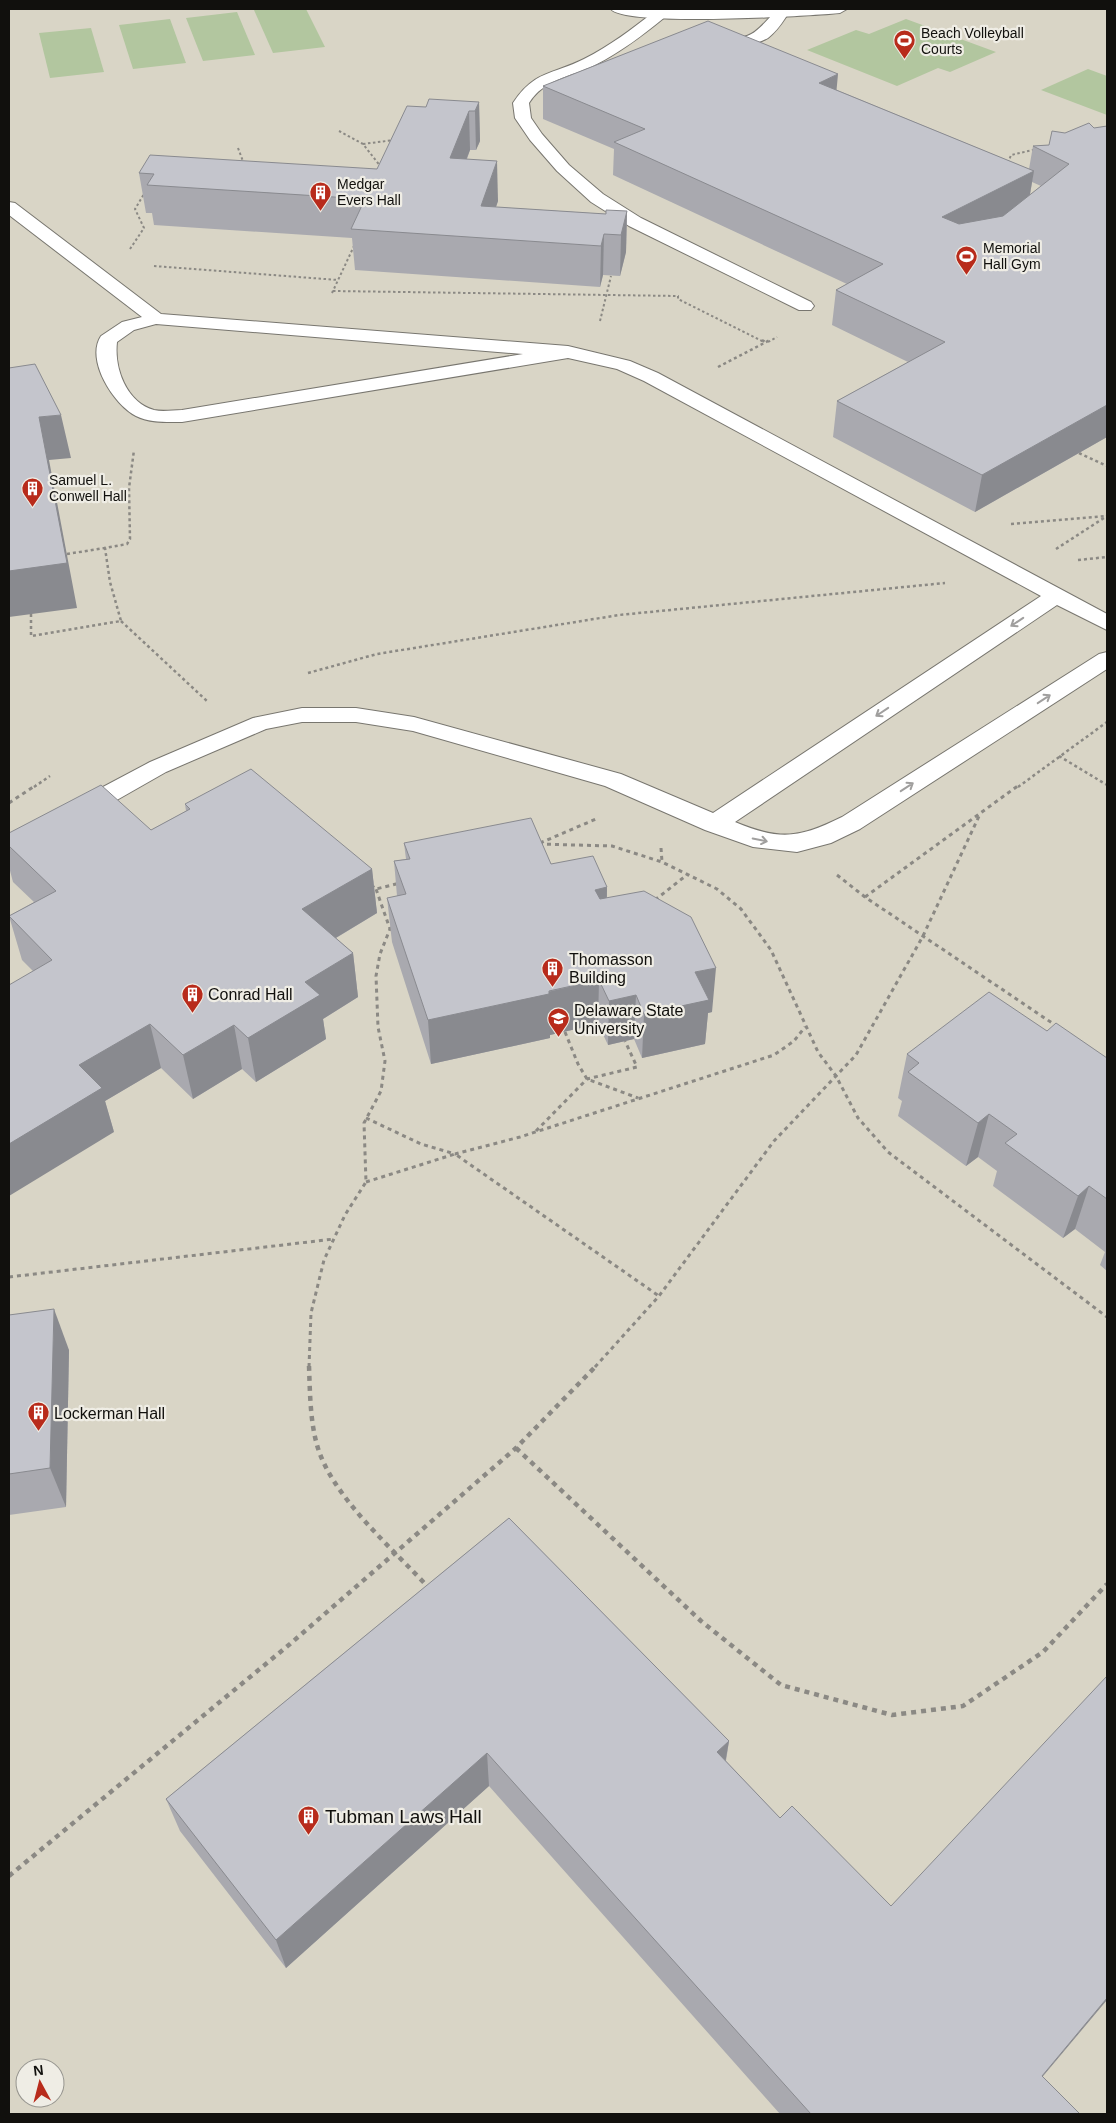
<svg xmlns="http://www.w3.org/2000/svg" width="1116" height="2123" font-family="Arial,sans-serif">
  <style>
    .built { fill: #d9d5c6; fill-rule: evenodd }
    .green { fill: #b2c69f }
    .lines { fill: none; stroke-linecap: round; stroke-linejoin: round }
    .service-casing { stroke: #78766f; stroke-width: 2 }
    .minor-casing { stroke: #78766f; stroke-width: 2 }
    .path-far3 { stroke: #8b8984; stroke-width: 2; stroke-dasharray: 2.5 2.5; stroke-linecap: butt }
    .path-far2 { stroke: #8b8984; stroke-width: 2.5; stroke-dasharray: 3 3; stroke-linecap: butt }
    .path-far1 { stroke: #8b8984; stroke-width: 3; stroke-dasharray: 4 4; stroke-linecap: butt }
    .path { stroke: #8b8984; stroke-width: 4.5; stroke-dasharray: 5 5; stroke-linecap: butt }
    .service { fill: #fff; fill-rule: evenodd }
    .minor { fill: #fff; fill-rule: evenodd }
    .wall { fill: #a9a9af; fill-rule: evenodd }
    .shaded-wall { fill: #898a8f }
    .building { fill: #c4c5cc; stroke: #898a8f }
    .oneway { stroke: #a09f9e }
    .labels { text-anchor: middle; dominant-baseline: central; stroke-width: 4.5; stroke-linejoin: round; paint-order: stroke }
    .far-poi-label { font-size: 14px; fill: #11100d; stroke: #efede5; text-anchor: start }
    .poi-label { font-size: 16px; fill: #11100d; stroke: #efede5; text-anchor: start }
    .near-poi-label { font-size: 19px; fill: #11100d; stroke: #efede5; text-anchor: start }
  </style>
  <rect width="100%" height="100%" fill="#e2dfd8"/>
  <path class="built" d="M9 9H1107V2114H9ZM25 2068H55V2098H25Z"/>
  <g class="green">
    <path d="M268 9H306L325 47 273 53 254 10Z"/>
    <path d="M237 12 255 55 203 61 186 18Z"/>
    <path d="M170 19 186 63 133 69 119 25Z"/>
    <path d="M906 19 996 52 950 72 938 68 897 86 807 50 856 30 869 34Z"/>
    <path d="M91 28 104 72 50 78 39 33Z"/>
    <path d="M1088 69 1107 76V115L1041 90Z"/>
  </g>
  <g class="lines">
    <defs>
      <g id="service">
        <path d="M660 10 667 14 665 17C643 35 621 52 595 65 570 77 544 79 529 103L531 118 542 134 569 165 603 194 641 218 811 302 814 306 811 310H799L629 226 591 202 557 171 530 140 515 118 513 103C535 70 552 75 584 59 610 46 632 29 655 11Z"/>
        <path d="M781 10 788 14C782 23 777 31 768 38 758 44 717 55 709 44 715 35 736 40 747 36 762 31 770 12 781 10Z"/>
        <path d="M9 202 15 203 161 314 568 346 630 361 658 373 1107 614V630L1057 605 735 822C781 841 799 838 842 817L1099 654 1107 652V669L860 829 831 843 797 852 753 847 705 830 605 786 413 731 356 722H302L266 729 166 772 87 817 78 819 69 817 66 811 69 805 150 762 253 718 302 708H356L414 717 621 774 713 813 1041 596 644 381 617 369 568 358 182 422C166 422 150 423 136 416 114 405 85 360 101 336L122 322 142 317 9 215ZM156 324 523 354 182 410C173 410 163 412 154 410 126 402 114 368 117 342L134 330Z"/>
      </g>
      <path id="minor" d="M611 9H847L840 13C810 16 624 27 611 9Z"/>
    </defs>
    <use href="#service" class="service-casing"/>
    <use href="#minor" class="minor-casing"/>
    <g class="path-far3">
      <path d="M339 131 363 144 381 167"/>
      <path d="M363 144 394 140"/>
      <path d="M238 148 244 164"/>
      <path d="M1008 163 1011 155 1037 149"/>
      <path d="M130 249 144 228 135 209 144 194"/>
      <path d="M154 266 338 280"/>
      <path d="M333 291 678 296V299L764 342"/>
      <path d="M332 293 354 246"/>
      <path d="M600 321 611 276"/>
      <path d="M768 342 777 337"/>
    </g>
    <g class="path-far2">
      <path d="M762 340 765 342"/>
      <path d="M718 367 770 340"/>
      <path d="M1079 453 1107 466"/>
      <path d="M1011 524 1107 516"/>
      <path d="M1056 549 1107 516"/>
      <path d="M67 554 105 548"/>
      <path d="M1078 560 1107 557"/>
      <path d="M31 614V636L121 621 110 582 105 548 127 544 130 539 129 488 134 450"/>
      <path d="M121 621 208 702"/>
      <path d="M308 673 377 654 619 615 945 583"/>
      <path d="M1059 756 1107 785"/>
      <path d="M34 787 50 776"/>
      <path d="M1018 787 1107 722"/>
    </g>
    <g class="path-far1">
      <path d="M9 803 36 785"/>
      <path d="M540 843 596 819"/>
      <path d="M539 844 612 846 662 862 717 889 741 909 771 950 818 1052 836 1076 858 1118 888 1152 1107 1317"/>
      <path d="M661 848 662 862"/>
      <path d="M837 875 865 897 1058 1027"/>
      <path d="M371 885 376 889 400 883"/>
      <path d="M865 897 1019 785"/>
      <path d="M655 900 688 874"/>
      <path d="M565 1032 578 1064 587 1079 638 1098"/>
      <path d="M366 1118 421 1144 455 1154 520 1137 774 1055 794 1041 805 1027"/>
      <path d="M536 1131 587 1079 637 1067 625 1041"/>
      <path d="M366 1182 455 1154 659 1296"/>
      <path d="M9 1277 334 1239"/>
      <path d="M309 1367 311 1313 324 1260 345 1215 366 1182 364 1123 381 1091 385 1061 378 1027 376 976 380 954 390 929 376 889"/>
      <path d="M595 1367 659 1296 774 1141 856 1055 923 936 980 814"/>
    </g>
    <g class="path">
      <path d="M309 1366C310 1392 310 1420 317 1445 331 1496 393 1549 429 1588"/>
      <path d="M516 1448 701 1621 781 1685 892 1715 963 1706 1043 1652 1107 1584"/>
      <path d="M9 1876 290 1644 516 1448 596 1366"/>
    </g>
    <use href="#service" class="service"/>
    <use href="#minor" class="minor"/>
  </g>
  <g class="wall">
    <path d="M543 86 837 90 1029 169 1033 146 1049 145 1065 133 1107 126V437L975 512 833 437 837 401 908 362 832 325 836 290 847 284 613 175 614 149 543 119ZM1032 182 1041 186 1030 195Z"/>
    <path d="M479 102 480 141 476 150H470L467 159 498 201 496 207 606 214 627 211 626 252 620 276 603 275 600 287 355 270 352 238 154 225 152 213H146L139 173 377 169 426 107Z"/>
    <path d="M185 804 372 869 377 913 336 938 353 953 358 997 323 1019 326 1039 256 1082 242 1069 193 1099 161 1068 105 1101 114 1132 33 971 22 960 9 916 34 902 13 882 9 867V833L151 830 186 811Z"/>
    <path d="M404 843 551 864 607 887V898L712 1012 708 1013 705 1044 642 1058 634 1039 608 1045 598 1024 550 1035V1038L431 1064 392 942 387 898 397 896 394 861 406 859Z"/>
    <path d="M1047 1031 1107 1058V1271L1100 1265 1105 1252 1075 1229 1063 1238 993 1186 997 1171 978 1157 966 1166 898 1116 902 1101 898 1098 907 1054Z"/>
    <path d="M9 1315 69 1350 66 1507 9 1515Z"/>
    <path d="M509 1518 729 1741 726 1761 780 1818 1043 2077 1078 2114H780L489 1786 286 1968 180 1831 166 1799Z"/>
  </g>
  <g class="shaded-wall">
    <path d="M838 74 835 106 819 83Z"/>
    <path d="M479 102 480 141 476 150 475 111Z"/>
    <path d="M469 111 470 150 451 198 450 158Z"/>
    <path d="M497 161 498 201 485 238 481 206Z"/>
    <path d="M1034 171 1028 205 936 252 942 217Z"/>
    <path d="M627 211 626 252 620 276 621 235Z"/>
    <path d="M604 234 603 275 600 287 601 246Z"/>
    <path d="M1107 405V437L975 512 982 475Z"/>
    <path d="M61 415 71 458 49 460 77 608 9 617V571L39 417Z"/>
    <path d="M372 869 377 913 309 954 302 909Z"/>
    <path d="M607 887 606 932 595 890Z"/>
    <path d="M353 953 358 997 323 1019 326 1039 256 1082 248 1038 305 982Z"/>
    <path d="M716 968 712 1012 708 1013 705 1044 642 1058 644 1014 695 972Z"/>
    <path d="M599 980 598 1024 550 1035V1038L431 1064 428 1020Z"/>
    <path d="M636 995 634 1039 608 1045 609 1001Z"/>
    <path d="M150 1024 161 1068 105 1101 114 1132 9 1196V1144L79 1065Z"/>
    <path d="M234 1025 242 1069 193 1099 183 1055Z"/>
    <path d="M989 1114 978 1157 966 1166 978 1123Z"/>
    <path d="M1089 1186 1075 1229 1063 1238 1078 1196Z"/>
    <path d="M54 1309 69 1350 66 1507 50 1468Z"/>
    <path d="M729 1741 723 1775 717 1752Z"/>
    <path d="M487 1753 489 1786 286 1968 276 1940Z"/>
    <path d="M1107 1998V2000L1023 2100 1042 2076Z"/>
  </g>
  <g class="building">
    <path d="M708 21 838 74 819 83 1034 171 942 217 959 224 1003 216 1069 164 1033 146 1049 145 1052 131 1065 133 1089 123 1094 128 1107 126V405L982 475 837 401 945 342 836 290 883 264 614 142 645 129 543 86Z"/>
    <path d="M429 99 479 102 475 111H469L450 158 497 161 481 206 606 214V210L627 211 621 235 604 234 601 246 351 229 365 199 147 185 154 174 139 173 150 155 377 169 407 106 426 107Z"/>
    <path d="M35 364 61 415 39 417 67 563 9 571V368Z"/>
    <path d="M251 769 372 869 302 909 353 953 305 982 320 995 248 1038 234 1025 183 1055 150 1024 79 1065 102 1088 9 1144V985L52 960 9 916 56 891 9 846V833L101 785 151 830 190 809 185 804Z"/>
    <path d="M531 818 551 864 593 856 607 887 595 890 600 899 644 891 691 917 716 968 695 972 709 1000 644 1014 636 995 609 1001 599 980 549 991V994L428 1020 387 898 406 894 394 861 410 859 404 843Z"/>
    <path d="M989 992 1047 1031 1056 1023 1107 1058V1199L1089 1186 1078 1196 1005 1143 1017 1134 989 1114 978 1123 908 1072 919 1063 907 1054Z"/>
    <path d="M54 1309 50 1468 9 1474V1315Z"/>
    <path d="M509 1518 729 1741 717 1752 780 1818 792 1806 891 1906 1107 1676V1998L1042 2076 1079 2113 1078 2114H811L487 1753 276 1940 166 1799Z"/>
  </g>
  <defs><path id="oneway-shaft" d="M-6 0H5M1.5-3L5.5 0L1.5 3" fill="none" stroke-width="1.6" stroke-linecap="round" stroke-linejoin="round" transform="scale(1.25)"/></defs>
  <g class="oneway">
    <use href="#oneway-shaft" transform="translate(1017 622) rotate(146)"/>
    <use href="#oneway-shaft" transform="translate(1044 699) rotate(-33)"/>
    <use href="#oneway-shaft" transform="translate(882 712) rotate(146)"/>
    <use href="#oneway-shaft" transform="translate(907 787) rotate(-33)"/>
    <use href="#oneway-shaft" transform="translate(760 840) rotate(12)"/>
  </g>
  <defs>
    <symbol id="stadium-pin" viewBox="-11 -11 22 30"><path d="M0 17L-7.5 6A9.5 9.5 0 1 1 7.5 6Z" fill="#b82b1b" stroke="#efede5"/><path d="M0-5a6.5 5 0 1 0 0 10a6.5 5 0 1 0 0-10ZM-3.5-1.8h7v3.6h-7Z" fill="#fff"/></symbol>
    <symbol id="building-pin" viewBox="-11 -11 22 30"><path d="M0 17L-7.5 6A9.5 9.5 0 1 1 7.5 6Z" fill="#b82b1b" stroke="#efede5"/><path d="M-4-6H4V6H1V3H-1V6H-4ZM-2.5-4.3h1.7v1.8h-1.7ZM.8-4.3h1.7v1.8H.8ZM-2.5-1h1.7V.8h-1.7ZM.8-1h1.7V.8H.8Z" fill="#fff"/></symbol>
    <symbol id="university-pin" viewBox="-11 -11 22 30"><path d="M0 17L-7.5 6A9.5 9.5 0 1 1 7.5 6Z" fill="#b82b1b" stroke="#efede5"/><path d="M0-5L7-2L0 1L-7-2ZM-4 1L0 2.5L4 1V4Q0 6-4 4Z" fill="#fff"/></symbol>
  </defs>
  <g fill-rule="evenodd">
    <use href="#stadium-pin" x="892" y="28" width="25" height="34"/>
    <use href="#building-pin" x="308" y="180" width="25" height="34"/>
    <use href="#stadium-pin" x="954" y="244" width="25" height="34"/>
    <use href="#building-pin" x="20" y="476" width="25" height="34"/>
    <use href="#building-pin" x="540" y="956" width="25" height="34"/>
    <use href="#building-pin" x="180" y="982" width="25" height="34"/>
    <use href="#university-pin" x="546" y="1006" width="25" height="34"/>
    <use href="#building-pin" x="26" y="1400" width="25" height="34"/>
    <use href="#building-pin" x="296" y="1804" width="25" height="34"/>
  </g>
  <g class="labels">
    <g class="far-poi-label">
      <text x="921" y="33">Beach Volleyball<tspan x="921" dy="16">Courts</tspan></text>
      <text x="337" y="184">Medgar<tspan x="337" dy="16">Evers Hall</tspan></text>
      <text x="983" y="248">Memorial<tspan x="983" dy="16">Hall Gym</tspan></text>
      <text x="49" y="480">Samuel L.<tspan x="49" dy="16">Conwell Hall</tspan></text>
    </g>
    <g class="poi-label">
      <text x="569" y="959">Thomasson<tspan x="569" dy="18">Building</tspan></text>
      <text x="208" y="994">Conrad Hall</text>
      <text x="574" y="1010">Delaware State<tspan x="574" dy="18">University</tspan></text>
      <text x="54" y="1413">Lockerman Hall</text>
    </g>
    <g class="near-poi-label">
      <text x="325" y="1816">Tubman Laws Hall</text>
    </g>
  </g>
  <rect width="1116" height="2123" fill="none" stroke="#11100d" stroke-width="20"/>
  <g transform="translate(40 2083) rotate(353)"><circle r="24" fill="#efede5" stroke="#96958f"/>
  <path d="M0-4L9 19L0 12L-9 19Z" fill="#b82b1b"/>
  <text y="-8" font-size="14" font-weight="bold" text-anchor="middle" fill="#11100d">N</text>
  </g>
</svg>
